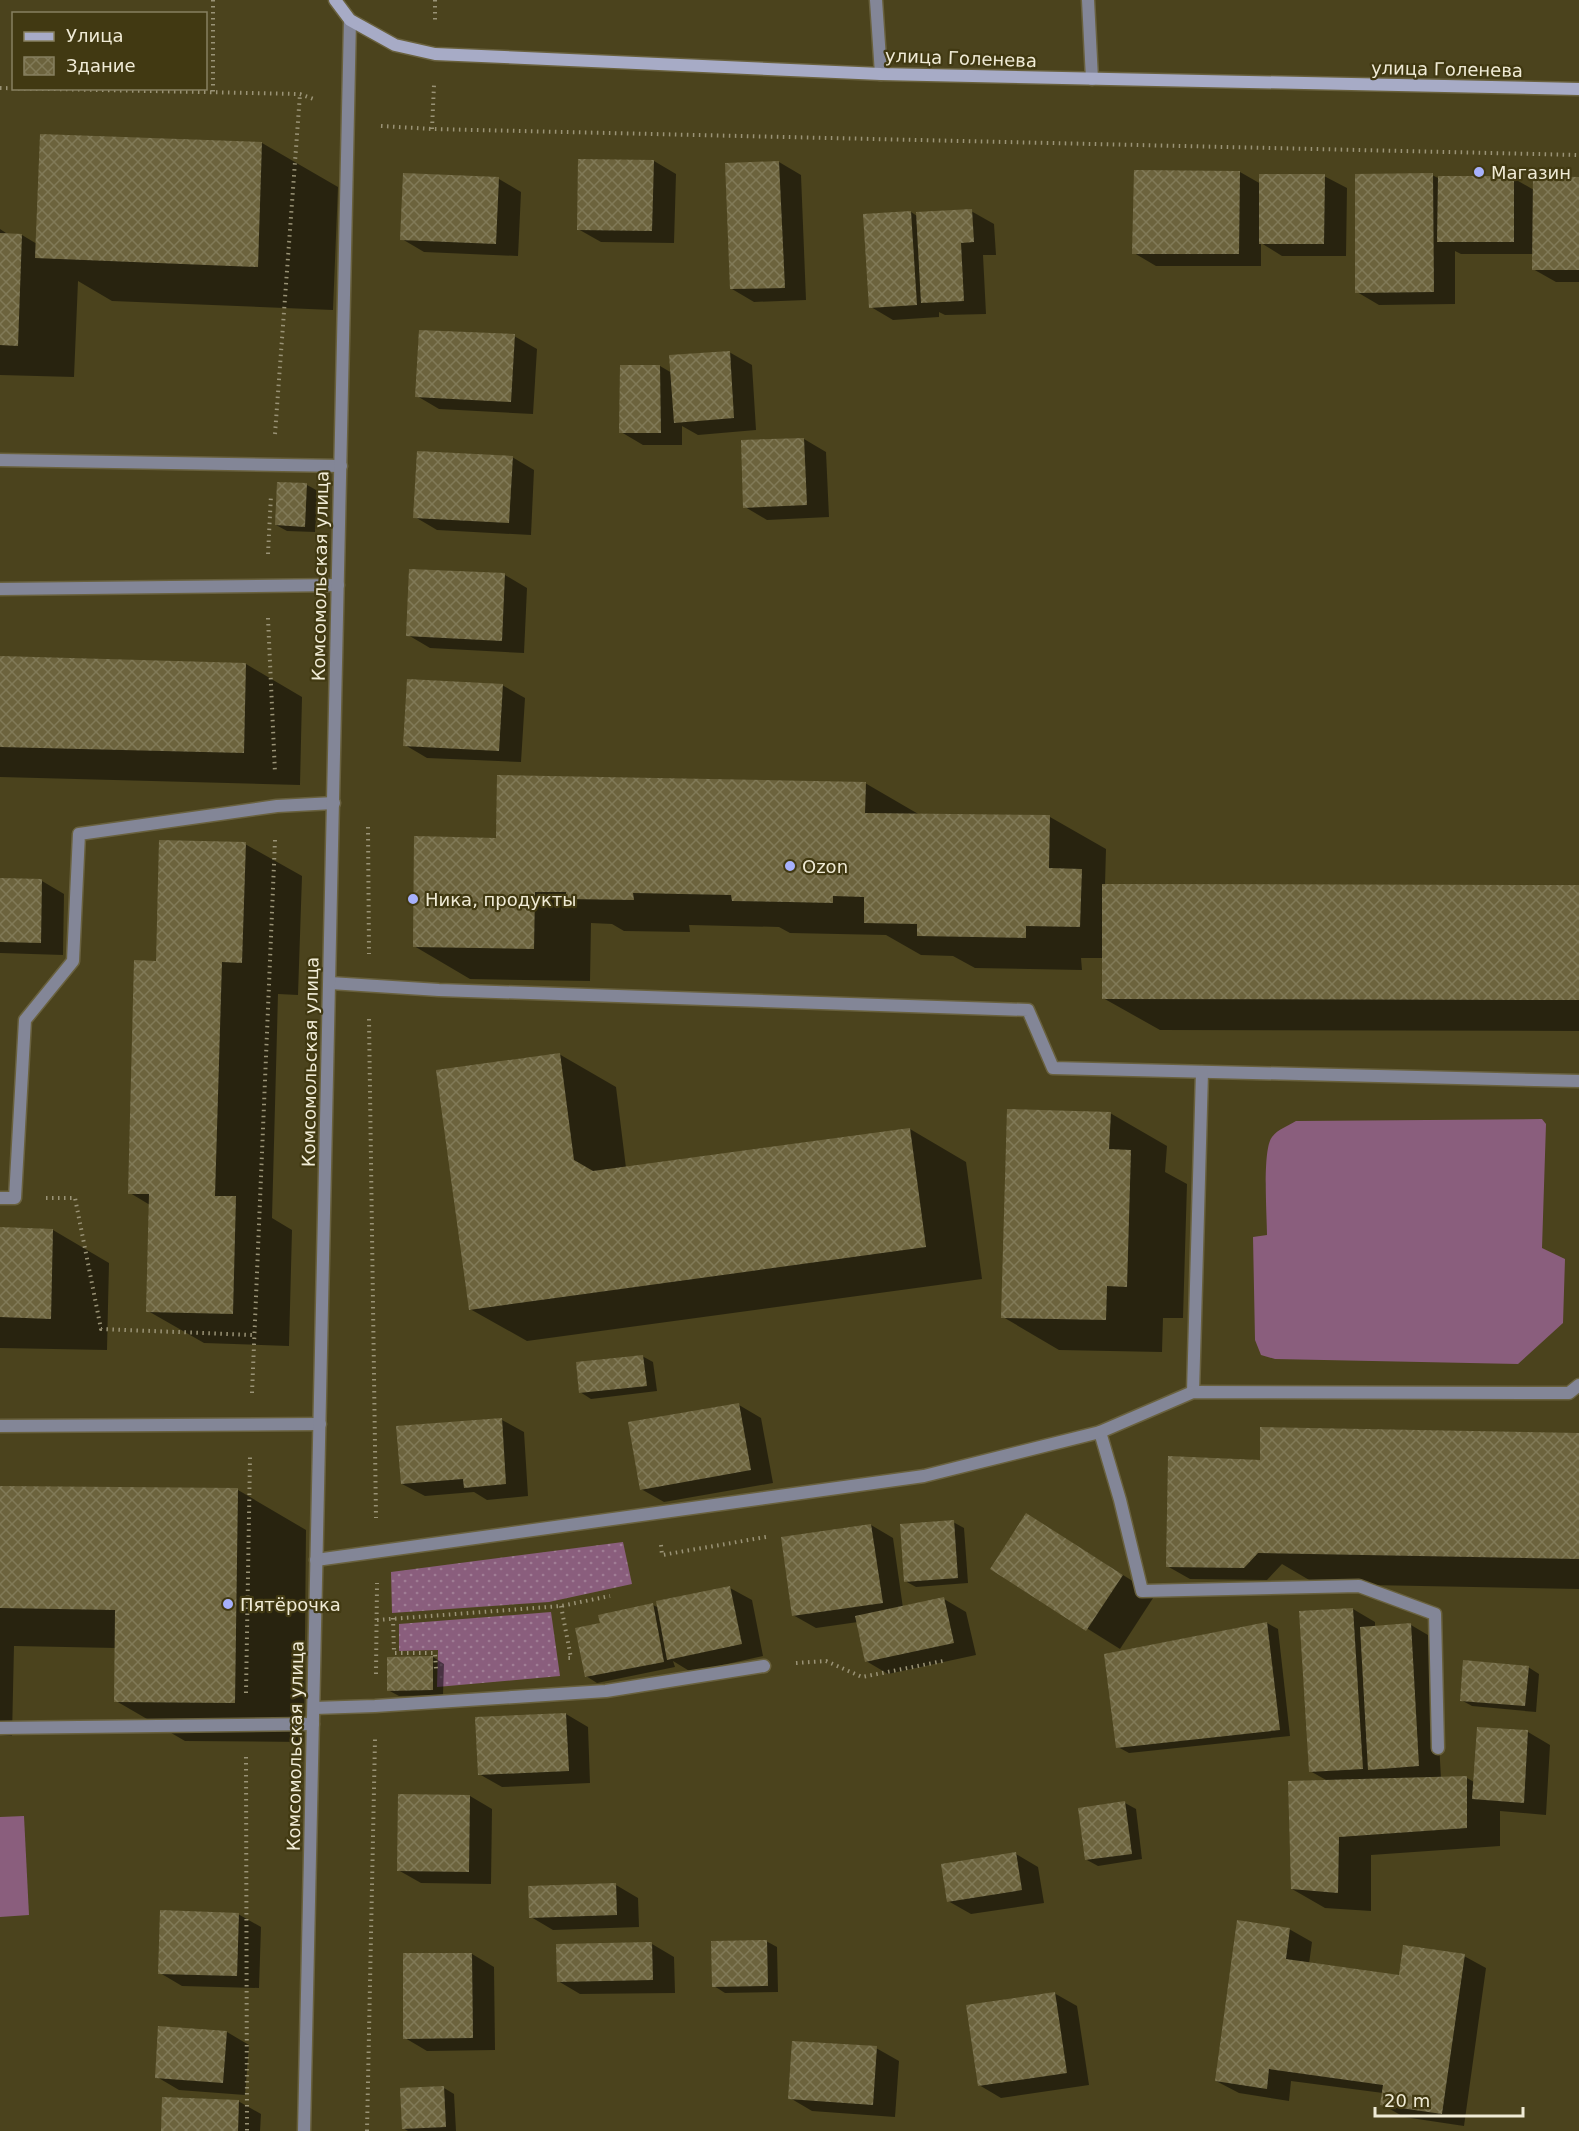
<svg xmlns="http://www.w3.org/2000/svg" width="1579" height="2131" font-family="'DejaVu Sans',sans-serif">
  <style>
    .grass { fill: #8a5e7d }
    .garden { fill: url(#garden-dots) }
    .shadow { fill: #0007 }
    .building { fill: url(#building-cross-hatch) }
    .lines { fill: none; stroke-linecap: round; stroke-linejoin: round }
    .lane-casing { stroke: #69613e; stroke-width: 15 }
    .street-casing { stroke: #69613e; stroke-width: 15 }
    .secondary-casing { stroke: #69613e; stroke-width: 15 }
    .path { stroke: #9a9376; stroke-width: 4; stroke-dasharray: 1.5 4.5; stroke-linecap: butt }
    .lane { stroke: #838697; stroke-width: 12 }
    .street { stroke: #838697; stroke-width: 12 }
    .secondary { stroke: #a7abc6; stroke-width: 12 }
    .poi-dot { fill: #a7b1fc; stroke: #413912; stroke-width: 2 }
    .labels { text-anchor: middle; dominant-baseline: central; stroke-width: 4.5; stroke-linejoin: round; paint-order: stroke }
    .street-label { font-size: 18px; fill: #f0ebd6; stroke: #413912 }
    .poi-label { font-size: 18px; fill: #f0ebd6; stroke: #413912; text-anchor: start }
  </style>
  <defs>
    <pattern id="garden-dots" width="8" height="8" patternUnits="userSpaceOnUse" patternTransform="scale(1.5)"><rect width="8" height="8" fill="#8a5e7d"/><path d="M2 2h.1M6 6h.1" fill="none" stroke="#a07d95" stroke-width="1.8" stroke-linecap="round"/></pattern>
    <pattern id="building-cross-hatch" width="8" height="8" patternUnits="userSpaceOnUse" patternTransform="scale(1.5)"><rect width="8" height="8" fill="#6c633d"/><path d="M0 0l8 8M0 8l8-8" fill="none" stroke="#817a58"/></pattern>
  </defs>
  <rect width="100%" height="100%" fill="#4b431d"/>
  <g class="grass">
    <path d="M1542 1119 1546 1124 1542 1248 1565 1259 1563 1323 1518 1364 1275 1359 1261 1355 1255 1340 1253 1237 1267 1235C1267 1215 1262 1150 1272 1137 1278 1129 1288 1126 1296 1121Z"/>
    <path d="M24 1816 29 1915 0 1917V1817Z"/>
  </g>
  <g class="garden">
    <path d="M623 1542 632 1584 549 1602 392 1613 391 1572Z"/>
    <path d="M551 1612 560 1676 437 1687 438 1650 399 1651V1624Z"/>
  </g>
  <g class="shadow">
    <path d="M41 135 262 143 338 187 333 310 112 301 78 281 74 377 0 375V229L9 235H22L37 244Z"/>
    <path d="M654 161 676 174 674 243 601 242 578 229Z"/>
    <path d="M779 162 801 175 806 300 754 302 732 289Z"/>
    <path d="M1135 171 1240 172 1261 184 1324 176 1347 188 1346 256H1282L1261 243V266H1156L1134 253Z"/>
    <path d="M404 175 499 179 521 192 518 256 424 252 402 239Z"/>
    <path d="M1432 175 1440 179 1513 178 1534 190 1579 179V282H1556L1533 269 1534 254H1461L1455 251V304L1379 305 1357 292Z"/>
    <path d="M971 211 994 224 996 255H983L986 314 945 315 939 312V317L893 320 871 307 911 212 917 216Z"/>
    <path d="M514 336 537 349 533 414 439 409 417 396Z"/>
    <path d="M729 352 752 365 756 430 698 435 682 426V445H643L621 432 660 366 672 373Z"/>
    <path d="M804 439 826 452 829 517 767 520 745 507Z"/>
    <path d="M512 457 534 470 531 535 437 530 415 517Z"/>
    <path d="M279 483 307 485 318 491 315 532 287 531 276 525Z"/>
    <path d="M411 570 505 575 527 588 524 653 430 648 408 635Z"/>
    <path d="M0 658 246 664 302 697 300 785 0 777Z"/>
    <path d="M502 685 525 698 521 762 427 758 405 745Z"/>
    <path d="M865 783 920 815 1050 817 1106 849 1105 885 1579 887V1031L1160 1030 1103 998V958H1081L1082 970 975 968 953 956 921 955 886 935 790 933 779 927 689 925 690 932 624 931 612 924 591 923 590 981 470 979 414 946 497 839Z"/>
    <path d="M245 844 302 876 298 995 278 994 272 1218 292 1230 289 1346 204 1343 148 1311 150 1205 130 1193 157 962Z"/>
    <path d="M0 880 42 881 64 894 63 955 0 953Z"/>
    <path d="M559 1054 616 1087 626 1168 910 1129 966 1162 982 1279 527 1341 470 1309Z"/>
    <path d="M1110 1113 1167 1146 1165 1172 1187 1184 1183 1318H1163L1162 1352 1059 1350 1003 1317Z"/>
    <path d="M0 1229 53 1230 109 1263 107 1350 0 1348Z"/>
    <path d="M642 1356 653 1362 657 1391 591 1399 580 1392Z"/>
    <path d="M739 1405 761 1418 773 1483 664 1502 641 1489Z"/>
    <path d="M502 1420 524 1432 528 1496 487 1500 474 1492 425 1496 402 1484Z"/>
    <path d="M1579 1435V1589L1316 1584 1282 1564 1267 1580 1190 1579 1167 1566 1261 1462Z"/>
    <path d="M0 1487 238 1490 306 1530 304 1742 185 1741 116 1701 117 1648 14 1646 12 1736 0 1735Z"/>
    <path d="M1027 1515 1155 1595 1120 1649 992 1569Z"/>
    <path d="M953 1522 964 1528 968 1583 916 1587 905 1581Z"/>
    <path d="M871 1525 893 1538 903 1608 944 1599 966 1612 976 1655 888 1674 866 1661 858 1622 816 1628 793 1615Z"/>
    <path d="M730 1588 752 1600 763 1656 691 1672 673 1661 675 1667 597 1683 586 1676 601 1624 653 1605 659 1608Z"/>
    <path d="M1353 1609 1375 1622V1627L1411 1625 1433 1638 1441 1778H1467L1474 1782 1478 1728 1528 1732 1550 1745 1546 1815 1500 1811V1846L1371 1855V1911L1325 1908 1292 1889 1328 1781 1310 1771Z"/>
    <path d="M1267 1623 1278 1629 1290 1736 1129 1753 1118 1747Z"/>
    <path d="M433 1657 444 1664 443 1695 399 1696 388 1690Z"/>
    <path d="M1528 1667 1539 1674 1536 1712 1472 1706 1461 1700Z"/>
    <path d="M566 1714 588 1727 590 1783 502 1787 479 1774Z"/>
    <path d="M470 1796 492 1809 491 1884 421 1883 398 1870Z"/>
    <path d="M1125 1803 1136 1809 1142 1859 1098 1866 1087 1860Z"/>
    <path d="M1016 1854 1038 1867 1044 1903 971 1914 948 1901Z"/>
    <path d="M616 1885 638 1898 639 1927 553 1930 531 1917Z"/>
    <path d="M238 1914 261 1927 259 1988 182 1986 160 1973Z"/>
    <path d="M1289 1929 1312 1942 1309 1964 1400 1976 1464 1956 1486 1968 1464 2126 1404 2117 1381 2104 1383 2093 1291 2081 1289 2101 1239 2093 1216 2081Z"/>
    <path d="M766 1941 777 1947 778 1992 725 1993 714 1986Z"/>
    <path d="M652 1944 674 1957 675 1993 580 1994 558 1981Z"/>
    <path d="M472 1954 494 1967 495 2050 427 2051 405 2038V1955Z"/>
    <path d="M1054 1993 1077 2006 1089 2085 1001 2098 979 2085Z"/>
    <path d="M227 2032 249 2045 245 2095 179 2090 157 2077Z"/>
    <path d="M876 2048 899 2061 895 2117 812 2111 790 2098Z"/>
    <path d="M444 2088 454 2094 456 2131H408L403 2128Z"/>
    <path d="M238 2101 261 2114 260 2131H162Z"/>
  </g>
  <g class="building">
    <path d="M40 134 262 142 258 267 35 258Z"/>
    <path d="M578 159 654 160 652 231 577 230Z"/>
    <path d="M779 161 785 288 730 289 725 163Z"/>
    <path d="M1134 170 1240 171 1239 254H1132Z"/>
    <path d="M403 173 499 177 496 244 400 240Z"/>
    <path d="M1433 173 1434 292 1355 293V174Z"/>
    <path d="M1259 174H1325L1324 244H1259Z"/>
    <path d="M1438 176H1514V242H1437Z"/>
    <path d="M1533 176 1579 177V270H1532Z"/>
    <path d="M972 209 974 242 961 243 964 301 921 303 916 212Z"/>
    <path d="M911 211 917 305 869 308 863 214Z"/>
    <path d="M0 233 22 234 18 346 0 345Z"/>
    <path d="M419 330 515 334 511 402 415 397Z"/>
    <path d="M730 351 734 418 674 423 669 355Z"/>
    <path d="M620 365H660L661 433H619Z"/>
    <path d="M804 438 807 505 743 508 741 440Z"/>
    <path d="M417 451 513 456 509 523 413 518Z"/>
    <path d="M277 482 307 483 305 527 275 525Z"/>
    <path d="M409 569 505 573 502 641 406 636Z"/>
    <path d="M0 656 246 663 244 753 0 747Z"/>
    <path d="M407 679 503 684 499 751 403 746Z"/>
    <path d="M497 775 866 782 865 813 1050 815 1049 868 1082 869 1080 927 1026 926V938L917 936V924L864 923V897L833 896V903L788 902 732 901 731 895 633 893 634 900 566 899V892H535L534 949 413 947 414 836 496 838Z"/>
    <path d="M159 840 246 842 242 963 222 962 215 1196H236L233 1314 146 1312 149 1194H128L134 960 156 961Z"/>
    <path d="M0 878 42 879 41 943 0 942Z"/>
    <path d="M1102 884 1579 885V1000L1102 999Z"/>
    <path d="M560 1053 574 1160 593 1171 910 1128 926 1247 469 1310 436 1070Z"/>
    <path d="M1007 1109 1111 1112 1109 1149 1131 1150 1127 1287 1107 1286 1106 1320 1001 1318Z"/>
    <path d="M0 1227 53 1229 51 1319 0 1317Z"/>
    <path d="M643 1355 647 1386 579 1393 576 1362Z"/>
    <path d="M739 1403 751 1470 640 1490 628 1422Z"/>
    <path d="M502 1418 506 1484 464 1488 463 1479 401 1484 396 1426Z"/>
    <path d="M1260 1427 1579 1433V1559L1258 1553 1244 1568 1166 1567 1168 1456 1260 1460Z"/>
    <path d="M0 1486 238 1488 235 1703 114 1702 115 1610 0 1608Z"/>
    <path d="M1026 1513 1123 1575 1086 1631 990 1569Z"/>
    <path d="M954 1520 958 1578 904 1582 900 1524Z"/>
    <path d="M871 1524 883 1603 792 1616 781 1537Z"/>
    <path d="M730 1586 742 1644 667 1660 656 1601Z"/>
    <path d="M944 1597 954 1643 865 1662 855 1616Z"/>
    <path d="M653 1603 664 1662 585 1677 575 1628 600 1623 598 1615Z"/>
    <path d="M1353 1608 1363 1769 1309 1772 1299 1611Z"/>
    <path d="M1267 1622 1280 1730 1116 1748 1104 1654Z"/>
    <path d="M1411 1623 1419 1766 1368 1770 1360 1627Z"/>
    <path d="M433 1656V1690L387 1691V1657Z"/>
    <path d="M1463 1660 1529 1666 1525 1706 1460 1701Z"/>
    <path d="M566 1713 569 1771 478 1775 475 1717Z"/>
    <path d="M1477 1727 1528 1730 1524 1803 1472 1799Z"/>
    <path d="M1467 1776V1828L1339 1837 1338 1893 1291 1889 1288 1781Z"/>
    <path d="M398 1794 470 1795 469 1872 397 1871Z"/>
    <path d="M1125 1801 1132 1854 1085 1860 1078 1808Z"/>
    <path d="M1016 1852 1022 1890 947 1902 941 1864Z"/>
    <path d="M616 1883 617 1915 529 1918 528 1886Z"/>
    <path d="M160 1910 239 1913 237 1976 158 1974Z"/>
    <path d="M1237 1920 1290 1928 1286 1959 1399 1975 1403 1945 1465 1954 1442 2114 1380 2105 1383 2085 1269 2069 1267 2089 1215 2081Z"/>
    <path d="M767 1940 768 1986 712 1987 711 1941Z"/>
    <path d="M652 1942 653 1980 557 1982 556 1944Z"/>
    <path d="M403 1953H472L473 2038 403 2039Z"/>
    <path d="M1055 1992 1067 2073 978 2086 966 2005Z"/>
    <path d="M158 2026 227 2031 223 2083 155 2078Z"/>
    <path d="M792 2041 877 2046 873 2105 788 2099Z"/>
    <path d="M444 2086 446 2127 402 2129 400 2088Z"/>
    <path d="M162 2097 239 2100 238 2131H161Z"/>
  </g>
  <g class="lines">
    <defs>
      <g id="lane">
        <path d="M876 0 881 74"/>
        <path d="M1088 0 1092 79"/>
        <path d="M0 460 341 466"/>
        <path d="M0 589 338 585"/>
        <path d="M330 983 439 990 1028 1010 1053 1068 1579 1081"/>
        <path d="M0 1198H15L25 1020 73 961 79 834 277 806 334 803"/>
        <path d="M1193 1392 1202 1072"/>
        <path d="M0 1426 320 1424"/>
        <path d="M1100 1432 1120 1500 1142 1591 1359 1586 1435 1614 1438 1748"/>
        <path d="M316 1560 924 1476 1100 1432 1193 1392 1569 1393 1579 1385"/>
        <path d="M314 1708 375 1706 606 1691 764 1666"/>
        <path d="M0 1728 313 1724"/>
      </g>
      <path id="street" d="M304 2131 350 20"/>
      <path id="secondary" d="M335 0 350 20 395 45 435 54 881 74 1579 89"/>
    </defs>
    <use href="#lane" class="lane-casing"/>
    <use href="#street" class="street-casing"/>
    <use href="#secondary" class="secondary-casing"/>
    <g class="path">
      <path d="M213 0V93"/>
      <path d="M435 0V21"/>
      <path d="M0 88 300 94 316 100"/>
      <path d="M381 126 432 129 1579 155"/>
      <path d="M432 129 434 85"/>
      <path d="M275 434 300 94"/>
      <path d="M268 554 271 495"/>
      <path d="M268 618 275 773"/>
      <path d="M368 827 369 954"/>
      <path d="M369 1019 376 1518"/>
      <path d="M46 1198H75L101 1329 253 1335"/>
      <path d="M252 1393 275 840"/>
      <path d="M661 1545 662 1555 766 1537"/>
      <path d="M561 1606 571 1658H568"/>
      <path d="M393 1618 394 1653H435L436 1669"/>
      <path d="M377 1620 561 1606 610 1596"/>
      <path d="M796 1663 826 1661 862 1677 943 1661"/>
      <path d="M376 1674 377 1583"/>
      <path d="M246 1693 250 1457"/>
      <path d="M246 1757 247 2131"/>
      <path d="M367 2131 375 1739"/>
    </g>
    <use href="#lane" class="lane"/>
    <use href="#street" class="street"/>
    <use href="#secondary" class="secondary"/>
  </g>
  <g class="poi-dot">
    <circle cx="1479" cy="172" r="6"/>
    <circle cx="790" cy="866" r="6"/>
    <circle cx="413" cy="899" r="6"/>
    <circle cx="228" cy="1604" r="6"/>
  </g>
  <g class="labels">
    <g class="street-label">
      <text transform="translate(961 58) rotate(2)">улица Голенева</text>
      <text transform="translate(1447 69) rotate(1)">улица Голенева</text>
      <text transform="translate(320 576) rotate(-89)">Комсомольская улица</text>
      <text transform="translate(310 1062) rotate(-89)">Комсомольская улица</text>
      <text transform="translate(295 1746) rotate(-89)">Комсомольская улица</text>
    </g>
    <g class="poi-label">
      <text x="1491" y="172">Магазин</text>
      <text x="802" y="866">Ozon</text>
      <text x="425" y="899">Ника, продукты</text>
      <text x="240" y="1604">Пятёрочка</text>
    </g>
  </g>
  <rect x="12" y="12" width="195" height="78" fill="#413912" stroke="#878060" stroke-width="1.5"/>
  <rect x="24" y="32" width="30" height="9" fill="#a7abc6" stroke="#878060" stroke-width="1.5"/>
  <text x="66" y="42" font-size="18" fill="#f0ebd6">Улица</text>
  <rect x="24" y="57" width="30" height="18" fill="url(#building-cross-hatch)" stroke="#878060" stroke-width="1.5"/>
  <text x="66" y="72" font-size="18" fill="#f0ebd6">Здание</text>
  <path d="M1375 2107v9h148v-9" fill="none" stroke="#f0ebd6" stroke-width="3"/>
  <text x="1384" y="2107" font-size="18" fill="#f0ebd6" stroke="#413912" stroke-width="4.5" paint-order="stroke">20 m</text>
</svg>
